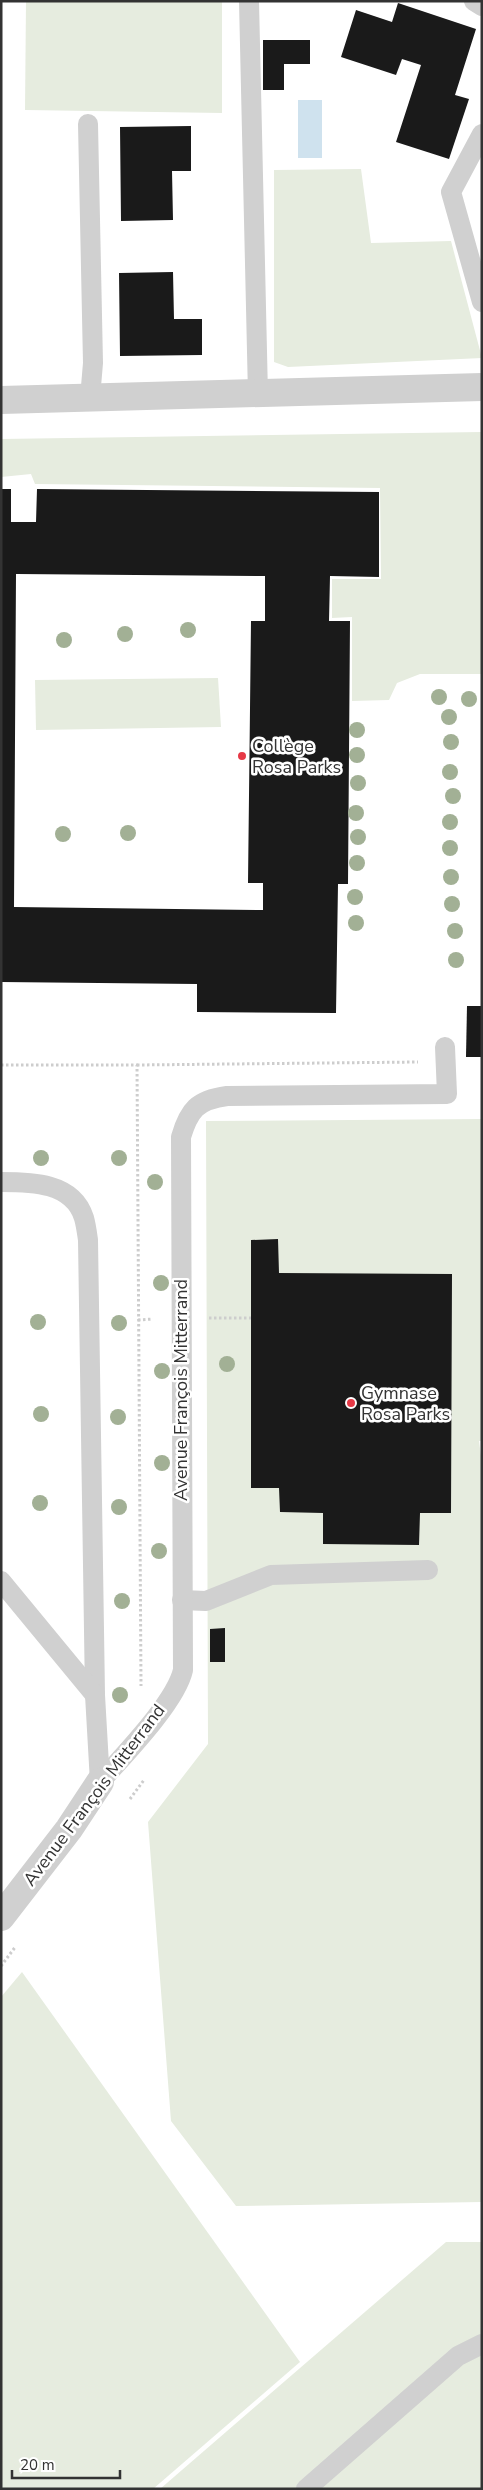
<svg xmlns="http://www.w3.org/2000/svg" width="483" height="2490" font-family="'Nunito Sans',sans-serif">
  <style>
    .green { fill: #e6ecdf }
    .water { fill: #cfe2ee }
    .building { fill: #1a1a1a; fill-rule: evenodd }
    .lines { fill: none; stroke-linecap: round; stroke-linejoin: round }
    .path { stroke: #cdcdcd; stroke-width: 3; stroke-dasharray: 2.5 2.5; stroke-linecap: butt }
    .service { stroke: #d0d0d0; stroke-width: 20 }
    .minor { stroke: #d0d0d0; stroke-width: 28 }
    .tree { fill: #a2b095 }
    .poi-dot { fill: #e63946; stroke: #fff; stroke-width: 2 }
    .labels { text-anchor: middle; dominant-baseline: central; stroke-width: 5; stroke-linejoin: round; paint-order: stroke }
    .poi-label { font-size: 18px; fill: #333; stroke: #fff; text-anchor: start }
    .street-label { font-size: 18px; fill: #333; stroke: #fff }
  </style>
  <rect width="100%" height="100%" fill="#fff"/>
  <g class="green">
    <path d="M26 1H222V113L25 110Z"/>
    <path d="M361 169 371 243 451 241 482 358 288 367 274 362V170Z"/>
    <path d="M482 432V674H420L397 683 389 700 352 701V617L332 618V579H381L380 488 35 484 31 474 1 477V439Z"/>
    <path d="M218 678 221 727 36 730 35 680Z"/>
    <path d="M482 1119V1441H479L482 1464V2202L236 2206 171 2121 148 1822 208 1744 206 1121Z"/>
    <path d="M22 1972 300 2362 153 2489H1V1997Z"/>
    <path d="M446 2242H482V2489H160Z"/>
  </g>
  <rect class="water" x="298" y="100" width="24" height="58"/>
  <g class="building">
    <path d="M398 3 476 29 455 95 469 99 449 159 396 142 421 65 402 59 396 75 341 57 356 10 392 22Z"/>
    <path d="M263 40H310V64H284V90H263Z"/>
    <path d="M191 126V171H172L173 220 121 221 120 127Z"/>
    <path d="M173 272 174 319H202V355L120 356 119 273Z"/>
    <path d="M1 489H11V522H36L37 489 379 492V577L330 576 329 621H350L348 884H338L336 1013 197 1012V984L1 982ZM16 574 265 576V621H251L248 883H263V910L14 907Z"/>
    <path d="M467 1006H482V1057H466Z"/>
    <path d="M278 1239 279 1273 452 1274 451 1513H420L419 1545 323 1544V1513L280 1512 279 1488H251V1240Z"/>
    <path d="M225 1628V1662H210V1629Z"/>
  </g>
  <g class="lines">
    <g class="path">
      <path d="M1 1065H137L141 1686"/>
      <path d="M137 1065 418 1062"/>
      <path d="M209 1318H251"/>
      <path d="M138 1320 153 1319"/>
      <path d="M130 1799 144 1780"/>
      <path d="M1 1966 16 1946"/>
    </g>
    <g class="service">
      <path d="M249 1 258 395"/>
      <path d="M474 1 482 6"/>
      <path d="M88 124 93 363 90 398"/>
      <path d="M482 134 451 192 482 302"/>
      <path d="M1 1182C31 1182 73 1182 84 1218 86 1225 87 1233 88 1240L95 1695 100 1782"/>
      <path d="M1 1581 95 1695"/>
      <path d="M182 1600 206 1601 271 1575 428 1570"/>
      <path d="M100 1782C123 1756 176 1702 183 1670L181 1137C189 1110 197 1100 227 1096L447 1094 445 1047"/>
      <path d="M306 2489 458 2356 482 2344"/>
    </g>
    <g class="minor">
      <path d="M1 400 482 387"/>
      <path d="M1 1917 69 1829 100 1782"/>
    </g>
  </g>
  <g class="tree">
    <circle cx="188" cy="630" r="8"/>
    <circle cx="125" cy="634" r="8"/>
    <circle cx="64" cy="640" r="8"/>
    <circle cx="439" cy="697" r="8"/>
    <circle cx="469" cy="699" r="8"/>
    <circle cx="449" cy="717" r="8"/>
    <circle cx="357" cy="730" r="8"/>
    <circle cx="451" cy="742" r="8"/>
    <circle cx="357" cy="755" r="8"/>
    <circle cx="450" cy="772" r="8"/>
    <circle cx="358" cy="783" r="8"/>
    <circle cx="453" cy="796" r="8"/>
    <circle cx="356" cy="813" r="8"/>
    <circle cx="450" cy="822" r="8"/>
    <circle cx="128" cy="833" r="8"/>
    <circle cx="63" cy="834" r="8"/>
    <circle cx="358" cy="837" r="8"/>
    <circle cx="450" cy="848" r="8"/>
    <circle cx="357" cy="863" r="8"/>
    <circle cx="451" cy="877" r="8"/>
    <circle cx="355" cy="897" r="8"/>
    <circle cx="452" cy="904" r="8"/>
    <circle cx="356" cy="923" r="8"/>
    <circle cx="455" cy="931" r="8"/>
    <circle cx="456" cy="960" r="8"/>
    <circle cx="41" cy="1158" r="8"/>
    <circle cx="119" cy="1158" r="8"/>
    <circle cx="155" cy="1182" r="8"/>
    <circle cx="161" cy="1283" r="8"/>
    <circle cx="38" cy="1322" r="8"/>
    <circle cx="119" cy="1323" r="8"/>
    <circle cx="227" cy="1364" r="8"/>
    <circle cx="162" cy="1371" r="8"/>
    <circle cx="41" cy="1414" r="8"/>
    <circle cx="118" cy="1417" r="8"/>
    <circle cx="162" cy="1463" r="8"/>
    <circle cx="40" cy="1503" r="8"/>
    <circle cx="119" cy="1507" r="8"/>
    <circle cx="159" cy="1551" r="8"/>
    <circle cx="122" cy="1601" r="8"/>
    <circle cx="120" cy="1695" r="8"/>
  </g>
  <g class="poi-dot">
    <circle cx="242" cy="756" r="5"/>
    <circle cx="351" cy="1403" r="5"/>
  </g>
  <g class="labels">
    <g class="poi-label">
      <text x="252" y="746">Collège<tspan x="252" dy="21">Rosa Parks</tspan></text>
      <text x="361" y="1393">Gymnase<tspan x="361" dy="21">Rosa Parks</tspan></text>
    </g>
    <g class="street-label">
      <text transform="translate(181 1390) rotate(-90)">Avenue François Mitterrand</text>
      <text transform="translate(94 1795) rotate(-53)">Avenue François Mitterrand</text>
    </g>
  </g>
  <rect width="483" height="2490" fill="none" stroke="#333333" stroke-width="5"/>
  <path d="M12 2470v8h108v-8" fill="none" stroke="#333333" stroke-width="2.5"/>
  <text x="20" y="2470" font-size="15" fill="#333333" stroke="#ffffff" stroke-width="4" paint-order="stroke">20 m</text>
</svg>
